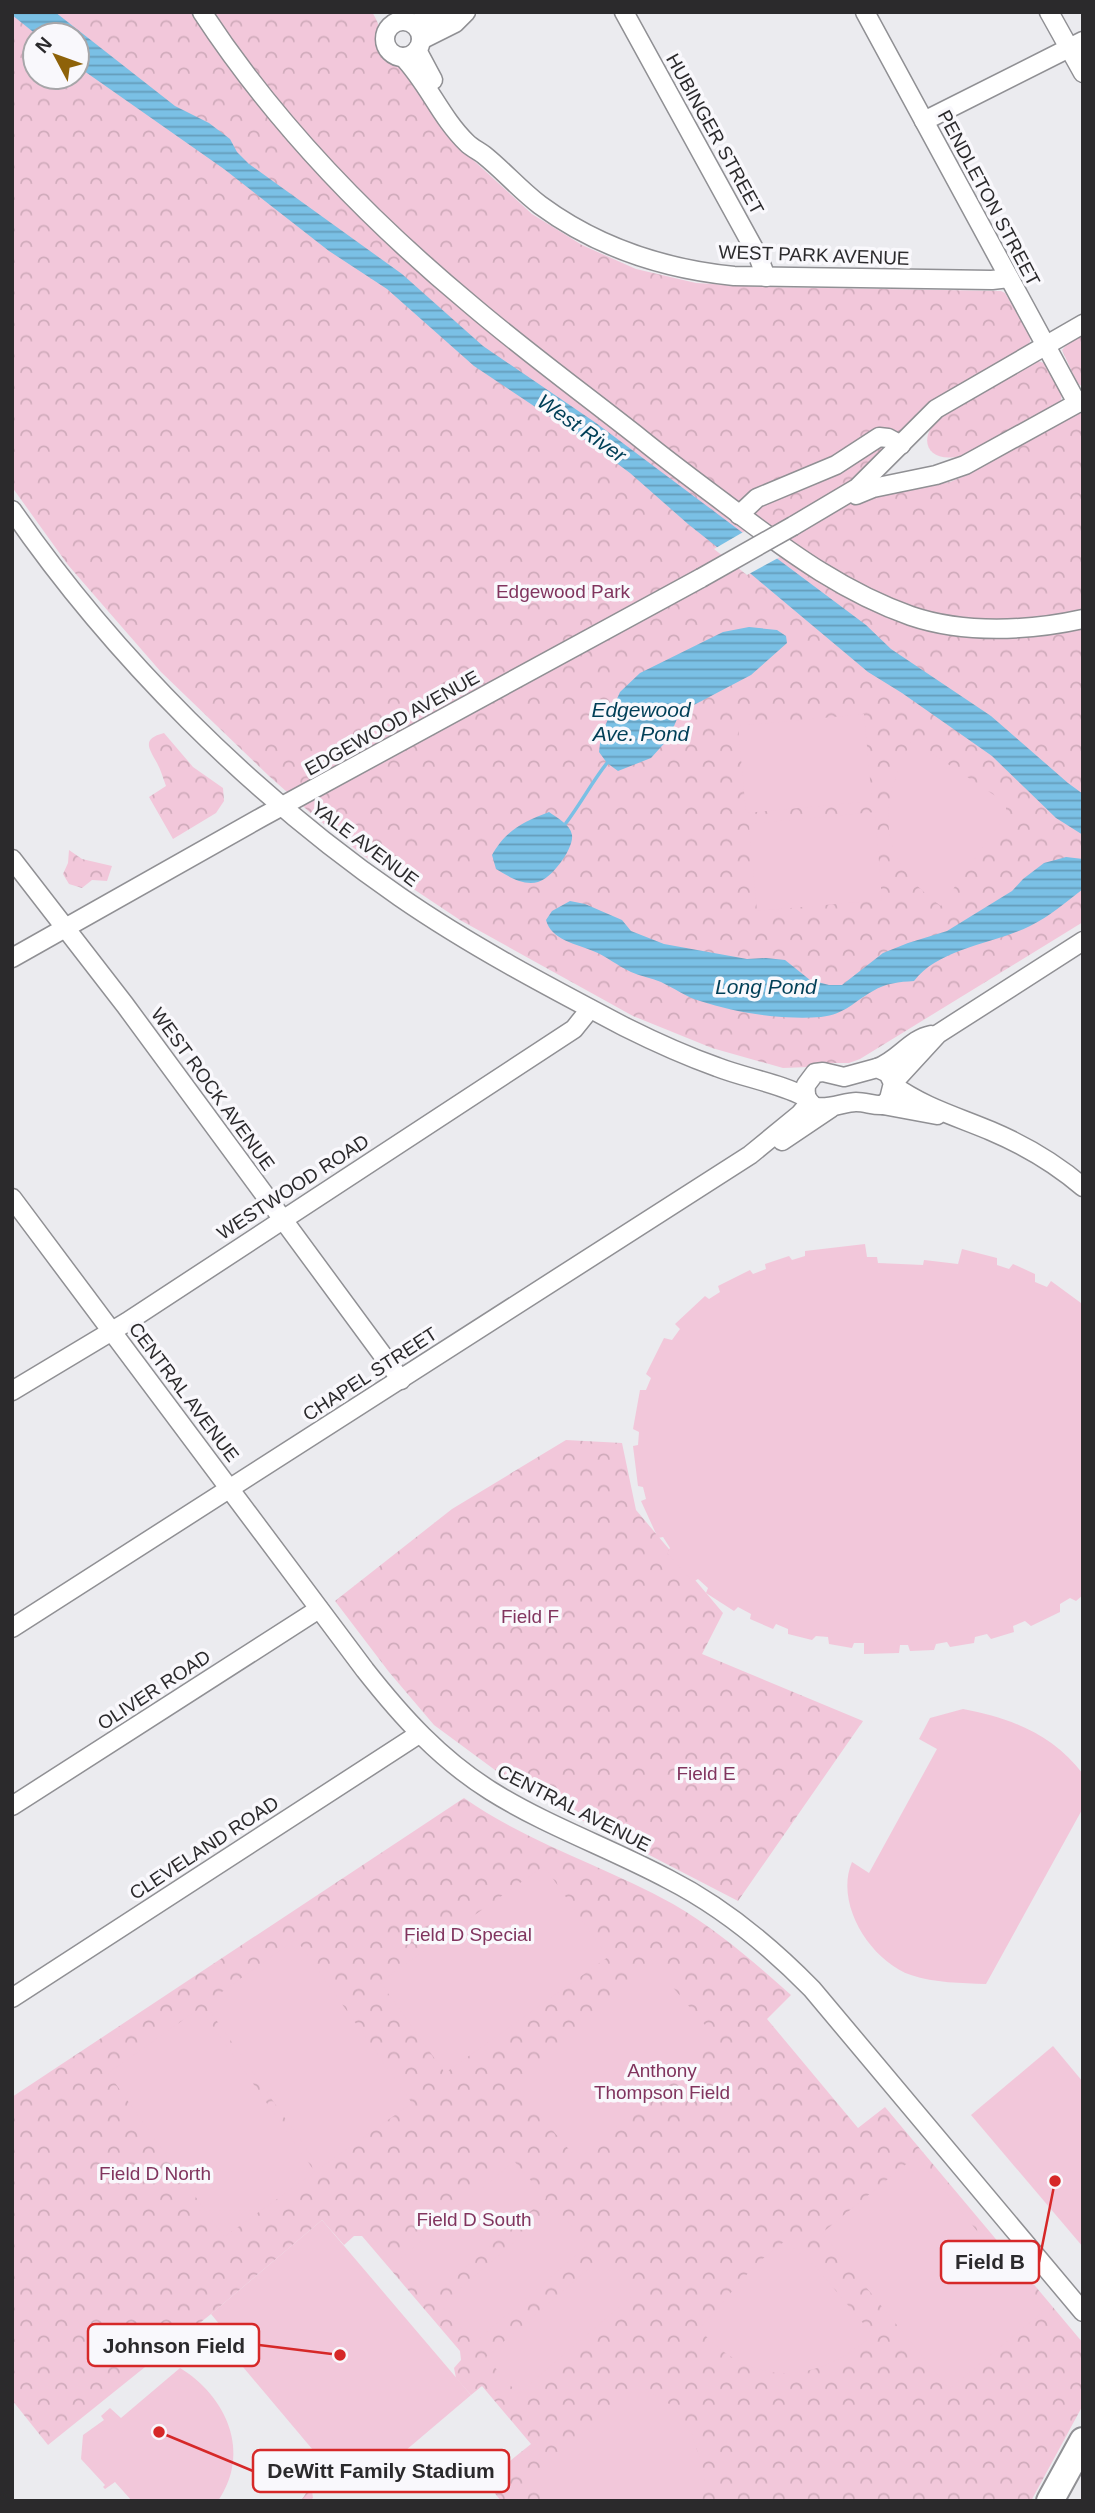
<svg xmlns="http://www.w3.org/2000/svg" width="1095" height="2513" font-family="Arial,sans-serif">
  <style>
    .park { fill: url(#park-crowns); fill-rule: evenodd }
    .garden { fill: url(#garden-furrows) }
    .pitch { fill: #f2c7da }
    .water { fill: url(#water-rules) }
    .pier { fill: #ebebef }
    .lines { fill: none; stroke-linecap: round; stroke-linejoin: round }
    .stream { stroke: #7ac0e5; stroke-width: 3.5 }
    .minor-casing { stroke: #909094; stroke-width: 21 }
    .highway-casing { stroke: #909094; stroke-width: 30 }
    .minor { stroke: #fff; stroke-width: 18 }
    .highway { stroke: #fff; stroke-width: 26 }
    .minor-bridge-casing { stroke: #909094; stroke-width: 21; stroke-linecap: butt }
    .minor-bridge { stroke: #fff; stroke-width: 18 }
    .labels { text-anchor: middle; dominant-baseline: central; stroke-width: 7; stroke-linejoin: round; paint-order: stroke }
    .street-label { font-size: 19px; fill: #2b2a2c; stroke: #f9f8fc }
    .park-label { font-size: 19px; fill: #81345e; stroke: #f9f8fc }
    .water-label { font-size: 21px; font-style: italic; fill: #003f57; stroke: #f9f8fc }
    .leader { fill: none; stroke: #d62828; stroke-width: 2.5 }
    .callout-dot { fill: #d62828; stroke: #f9f8fc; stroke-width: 2.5 }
    .callout { fill: #f9f8fc; stroke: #d62828; stroke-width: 2.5 }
    .callout-label { font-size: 21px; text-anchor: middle; font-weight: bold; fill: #2b2a2c }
  </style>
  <defs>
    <pattern id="park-crowns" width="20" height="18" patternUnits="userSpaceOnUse" patternTransform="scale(1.75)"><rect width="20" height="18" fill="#f2c7da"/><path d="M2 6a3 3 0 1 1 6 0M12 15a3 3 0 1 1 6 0" fill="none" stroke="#d0abbb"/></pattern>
    <pattern id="garden-furrows" width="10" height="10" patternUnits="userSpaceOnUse" patternTransform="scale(1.75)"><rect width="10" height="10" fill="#f2c7da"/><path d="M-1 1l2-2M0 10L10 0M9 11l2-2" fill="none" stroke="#d0abbb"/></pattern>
    <pattern id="water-rules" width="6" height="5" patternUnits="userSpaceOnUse" patternTransform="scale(1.75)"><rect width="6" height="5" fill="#7ac0e5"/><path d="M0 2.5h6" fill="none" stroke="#649cba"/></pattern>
  </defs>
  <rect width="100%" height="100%" fill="#ebebef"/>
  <g class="park">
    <path d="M12 12H372C389 38 371 47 404 66L471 158 532 214 582 245 636 269 696 283 766 287 1001 291 1005 293 1031 337 1029 345 920 410 870 468 883 492 950 482 969 474 1083 410V922L860 1059 849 1063H828L808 1067 783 1068 712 1048 633 1016 460 920 364 856 314 816 269 776 161 672 68 565 12 487ZM35 35H77V77H35Z"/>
    <path d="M1083 335V387L1077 383 1062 350 1068 343Z"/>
    <path d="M1038 361 1047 364 1062 392 1061 401 964 455C929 466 914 440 941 416Z"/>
    <path d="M164 733 193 767 223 788 224 801 216 813 173 839 149 797 166 786C163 778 161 770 157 763 149 748 141 739 164 733Z"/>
    <path d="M69 850 82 859 112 866 107 881 92 880 82 888 69 884 63 874 68 863Z"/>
    <path d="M566 1440 622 1443 636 1510 723 1613 702 1654 863 1721 738 1901 518 1787 434 1725 389 1672 335 1601 452 1509Z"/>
    <path d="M464 1798C528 1843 605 1866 673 1904 716 1929 754 1962 791 1995L767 2019 858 2128 885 2107 1083 2343V2405L1031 2501H501L485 2481 531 2444 482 2386 471 2395 456 2378 454 2368 461 2360 460 2351 362 2236H354L344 2245 322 2220 211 2314 48 2445 12 2400V2097Z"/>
  </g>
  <path class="garden" d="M333 2473 336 2477C326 2488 326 2483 315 2487L312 2491 313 2498 309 2501H300C310 2493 307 2476 324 2480Z"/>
  <g class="pitch">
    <path d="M864 714 872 801 746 813 738 726Z"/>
    <path d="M912 740 1006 803V815L941 906C876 859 877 806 912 740Z"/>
    <path d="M875 812 882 900 757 911 749 824Z"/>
    <path d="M865 1244 867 1257H877L878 1263 923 1265 924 1260 958 1264 962 1249 997 1258V1265L1009 1269 1013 1264 1035 1274V1282L1047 1287 1051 1281 1081 1303 1083 1595 1076 1601 1070 1598 1060 1604V1612L1031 1626 1025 1621 1013 1626 1014 1632 991 1639 987 1634 975 1637 974 1643 950 1647 947 1642 936 1644 934 1650 910 1651 908 1645H900L899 1653 864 1654V1643H854L852 1648 829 1644 828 1637 816 1636 812 1640 788 1634V1629L776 1624 773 1629 750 1619 751 1614 738 1607 734 1611 706 1593 708 1588 698 1579 693 1582 667 1553 670 1548 663 1537 658 1538 641 1501 646 1499 643 1487 638 1486 633 1446 638 1445 639 1432 633 1429 640 1390H646L651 1378 646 1374 664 1338 672 1340 680 1329 675 1324 705 1296 709 1299 720 1292 718 1286 750 1270 753 1274 766 1269 765 1264 789 1256 792 1260 805 1256V1251Z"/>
    <path d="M963 1709C1011 1718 1052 1734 1083 1774V1808L986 1984C961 1983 935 1983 911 1975 871 1961 834 1904 852 1862L869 1873 937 1749 919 1739 930 1718Z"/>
    <path d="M544 1866 608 1957 445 2073 380 1982Z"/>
    <path d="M296 1939 412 2103 320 2168 205 2004Z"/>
    <path d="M652 1963 717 2039 578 2160 512 2083Z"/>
    <path d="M200 2008 315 2172 224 2237 108 2073Z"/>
    <path d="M1053 2046 1083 2082V2247L971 2115Z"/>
    <path d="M916 2156 1043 2312 949 2389 822 2233Z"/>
    <path d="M514 2161 546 2198 432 2296 400 2259Z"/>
    <path d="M555 2207 588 2245 474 2343 441 2305Z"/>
    <path d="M322 2220 471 2395 359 2490 326 2450 318 2456 238 2361 244 2354 211 2314Z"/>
    <path d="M785 2241 815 2266 873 2335C827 2374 777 2389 724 2352 715 2346 707 2337 699 2329L756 2264Z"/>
    <path d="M600 2259 632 2296 518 2394 486 2357Z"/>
    <path d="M180 2368C226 2396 252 2452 218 2501H132L115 2482 105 2489 103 2487 105 2485 81 2459 83 2435 104 2420 101 2416 110 2408 121 2418Z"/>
    <path d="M643 2388 674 2407 692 2434 705 2475 701 2501H555L544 2492 540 2482 543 2476Z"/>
  </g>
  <g class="water">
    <path d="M12 12H55L175 106 209 123 230 139 237 152 249 164 402 274 483 346 596 423 866 625 891 649 991 716 1068 783 1083 794V835L1056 818 992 756 902 693 868 672 751 574 688 524 630 473 588 442 474 366 387 289 329 251 224 169 77 66V35H37L12 15Z"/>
    <path d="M749 627 777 630 786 636 787 643 751 675 692 706 677 719 669 738 651 758 618 771 607 763 599 752 601 735 620 692 640 673 723 632Z"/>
    <path d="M549 812C557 818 570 824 572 835 574 849 551 879 538 882 523 886 508 876 496 869L492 855C506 830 523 822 549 812Z"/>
    <path d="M1066 857 1083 859V889C1066 902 1049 917 1030 926 994 944 939 948 914 981 899 982 886 983 873 991 853 1002 846 1014 821 1017 782 1020 737 1013 700 1001 686 997 674 988 661 982 651 978 640 976 631 972 618 966 606 956 593 951 577 944 551 940 546 920L552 911 570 901 585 904 622 920 631 931 664 944 747 959 766 958 785 960 810 980 829 985H842L883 953 908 943 947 931 1012 891 1023 879 1044 863Z"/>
  </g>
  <path class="pier" d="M745 531 780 557 747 575 714 549Z"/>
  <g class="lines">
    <path class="stream" d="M566 823C581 803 592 782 607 763"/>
    <defs>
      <g id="minor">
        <path d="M202 12C274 122 369 220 470 304 525 351 584 394 641 439 673 465 706 489 739 514 793 555 846 593 911 616 964 634 1029 631 1083 619"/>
        <path d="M624 12 758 256 766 277"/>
        <path d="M865 12 1077 403"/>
        <path d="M1049 12 1083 73"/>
        <circle cx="403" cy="39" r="18"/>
        <path d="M414 24 446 12"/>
        <path d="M421 40 455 23 466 12"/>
        <path d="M417 50 433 80"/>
        <path d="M403 57C428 83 441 118 467 143 472 148 479 151 484 155 504 171 520 190 540 205 597 247 664 269 734 276L992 280 1009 278"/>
        <path d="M924 121 1083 41"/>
        <path d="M856 495 873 488 936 475 965 465 1083 400"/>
        <path d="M12 510C113 656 253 796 400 897 471 946 549 987 625 1027 655 1042 686 1056 717 1067 745 1078 783 1084 807 1098"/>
        <path d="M739 515 757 498 836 465 879 437 888 438 901 445"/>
        <path d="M793 526 857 488 936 409 1083 324"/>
        <path d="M12 859 125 1005 401 1380"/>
        <path d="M12 958 262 817 701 578"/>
        <path d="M877 1068 888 1073 893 1083 889 1099 883 1105C874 1106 866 1102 856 1102 839 1102 802 1122 806 1085L815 1073 823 1072 844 1077Z"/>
        <path d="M877 1068C898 1061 910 1039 931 1035"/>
        <path d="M893 1083 938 1034 1083 941"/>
        <path d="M893 1085C923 1107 958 1117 991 1131 1024 1145 1055 1163 1083 1187"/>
        <path d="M883 1105 937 1115"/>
        <path d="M782 1141 831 1108"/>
        <path d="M12 1198 365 1670C402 1717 440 1759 491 1791 547 1826 610 1848 668 1879 723 1907 769 1945 812 1989L1083 2312"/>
        <path d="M12 1391 127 1322 574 1029 590 1009"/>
        <path d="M12 1628 750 1155 800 1114 810 1102"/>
        <path d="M12 1806 319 1609"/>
        <path d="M12 1998 419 1734"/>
      </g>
      <path id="highway" d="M1050 2501 1083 2441"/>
    </defs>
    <use href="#minor" class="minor-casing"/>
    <use href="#highway" class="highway-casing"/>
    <use href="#minor" class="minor"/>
    <use href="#highway" class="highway"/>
    <defs>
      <path id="minor-bridge" d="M701 578 793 526"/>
    </defs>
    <use href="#minor-bridge" class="minor-bridge-casing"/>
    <use href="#minor-bridge" class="minor-bridge"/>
  </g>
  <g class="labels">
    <g class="street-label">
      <text transform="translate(715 134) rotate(61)">HUBINGER STREET</text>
      <text transform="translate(989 198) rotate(62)">PENDLETON STREET</text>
      <text transform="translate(814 255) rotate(2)">WEST PARK AVENUE</text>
      <text transform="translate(392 723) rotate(-29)">EDGEWOOD AVENUE</text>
      <text transform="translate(365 844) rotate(37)">YALE AVENUE</text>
      <text transform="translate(213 1089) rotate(54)">WEST ROCK AVENUE</text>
      <text transform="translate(293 1187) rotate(-33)">WESTWOOD ROAD</text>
      <text transform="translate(370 1374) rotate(-33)">CHAPEL STREET</text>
      <text transform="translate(184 1392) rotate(53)">CENTRAL AVENUE</text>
      <text transform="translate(154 1690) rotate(-33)">OLIVER ROAD</text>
      <text transform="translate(574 1808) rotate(27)">CENTRAL AVENUE</text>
      <text transform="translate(204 1848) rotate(-33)">CLEVELAND ROAD</text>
    </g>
    <g class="park-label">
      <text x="563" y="591">Edgewood Park</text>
      <text x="530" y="1616">Field F</text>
      <text x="706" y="1773">Field E</text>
      <text x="468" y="1934">Field D Special</text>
      <text x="662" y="2070">Anthony<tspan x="662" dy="22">Thompson Field</tspan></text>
      <text x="155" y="2173">Field D North</text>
      <text x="474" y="2219">Field D South</text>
    </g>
    <g class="water-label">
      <text transform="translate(582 428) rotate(35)">West River</text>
      <text x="641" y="709">Edgewood<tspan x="641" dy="24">Ave. Pond</tspan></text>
      <text x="766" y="986">Long Pond</text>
    </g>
  </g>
  <path class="leader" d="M1055 2181L1039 2262M340 2355L259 2345M159 2432L253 2471"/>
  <g class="callout-dot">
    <circle cx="1055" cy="2181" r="7"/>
    <circle cx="340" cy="2355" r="7"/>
    <circle cx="159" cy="2432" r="7"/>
  </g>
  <g class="callout">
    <rect x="941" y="2241" width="98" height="42" rx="7"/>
    <rect x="88" y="2324" width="171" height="42" rx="7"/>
    <rect x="253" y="2450" width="256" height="42" rx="7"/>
  </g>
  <g class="callout-label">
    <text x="990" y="2269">Field B</text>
    <text x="174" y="2353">Johnson Field</text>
    <text x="381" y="2478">DeWitt Family Stadium</text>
  </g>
  <rect width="1095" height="2513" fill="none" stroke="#2b2a2c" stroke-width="28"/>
  <g transform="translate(56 56) rotate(311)"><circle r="33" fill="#f9f8fc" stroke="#a7a6a9" stroke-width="2"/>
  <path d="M0-5L12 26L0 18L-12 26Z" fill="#8e6209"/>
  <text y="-10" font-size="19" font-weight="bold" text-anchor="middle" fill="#2b2a2c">N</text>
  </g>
</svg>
